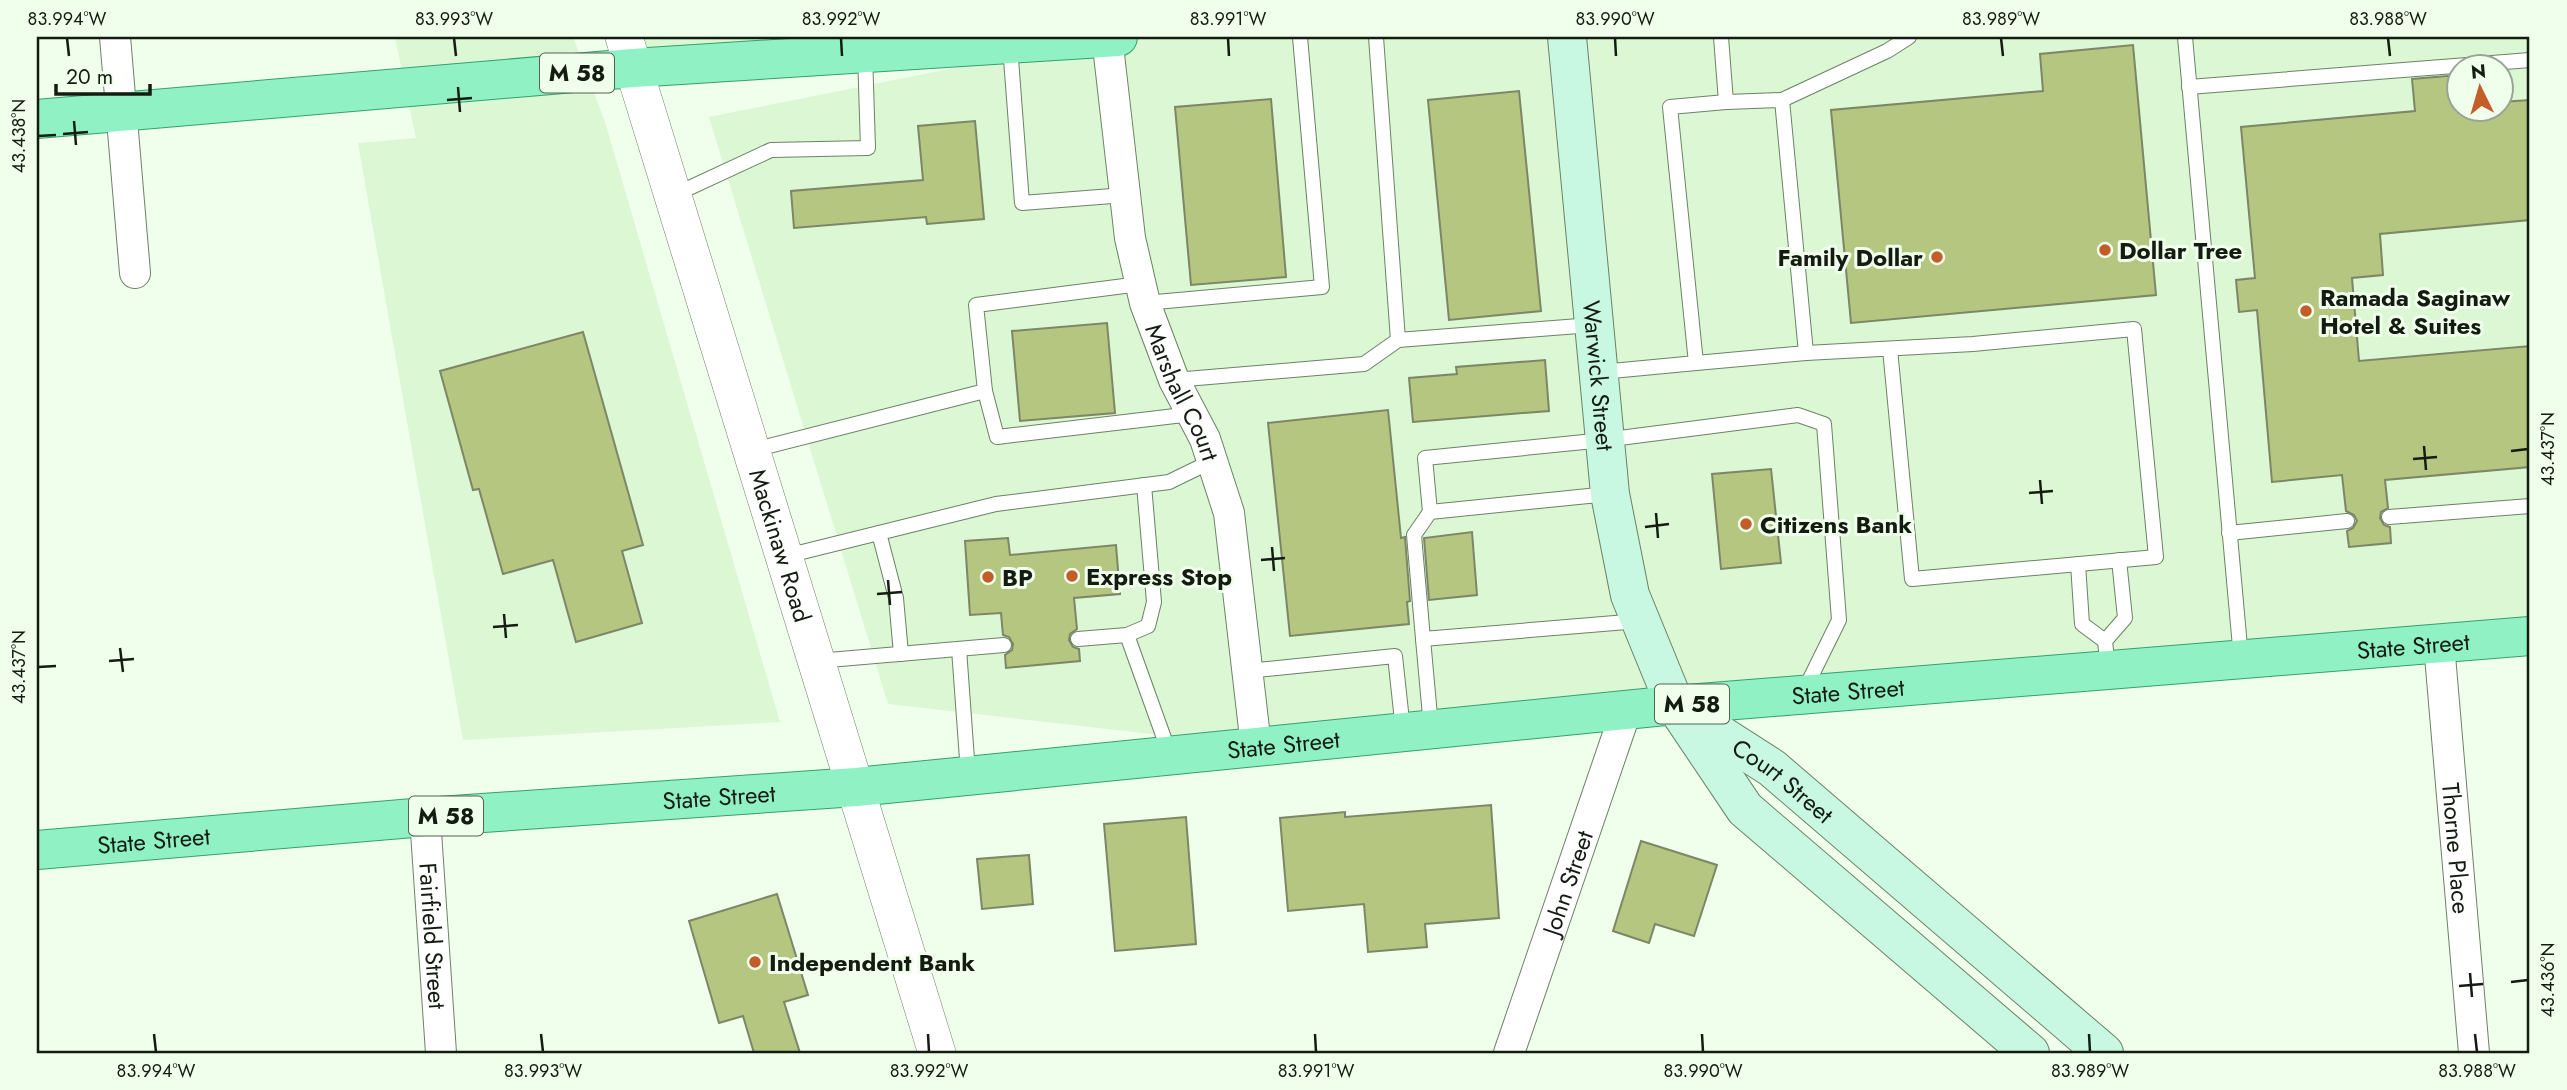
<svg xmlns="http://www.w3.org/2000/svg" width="2567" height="1090" font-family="Jost,sans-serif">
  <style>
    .built { fill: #dbf7d3; fill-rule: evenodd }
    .building { fill: #b4c680; stroke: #7d8666; stroke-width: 2 }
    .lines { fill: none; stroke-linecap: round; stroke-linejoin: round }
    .service-casing { stroke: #6c8166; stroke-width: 16 }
    .minor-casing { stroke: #6c8166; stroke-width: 32 }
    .tertiary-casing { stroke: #6c8166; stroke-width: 38 }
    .secondary-casing { stroke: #6c8166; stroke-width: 40 }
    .primary-casing { stroke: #34a16c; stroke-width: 40 }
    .service { stroke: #fff; stroke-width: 14 }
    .minor { stroke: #fff; stroke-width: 30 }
    .tertiary { stroke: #fff; stroke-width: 37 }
    .secondary { stroke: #c8f8e1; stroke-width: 38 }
    .primary { stroke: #90f2c4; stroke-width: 38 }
    .ticks { fill: none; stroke: #141c12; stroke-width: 2.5 }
    .poi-dot { fill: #c35e2a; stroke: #f0feec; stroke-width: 2.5 }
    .labels { text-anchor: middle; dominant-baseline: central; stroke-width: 6; stroke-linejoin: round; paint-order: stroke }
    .shield { fill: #f0feec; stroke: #566053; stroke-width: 2 }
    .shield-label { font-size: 23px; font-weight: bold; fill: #141c12 }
    .poi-label { font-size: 24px; font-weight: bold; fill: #141c12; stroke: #f0feec; text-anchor: start }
    .street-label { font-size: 24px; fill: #141c12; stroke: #f0feec }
    .neatline { fill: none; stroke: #141c12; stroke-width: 2.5 }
    .ticks-label { font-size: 18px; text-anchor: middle; fill: #141c12 }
  </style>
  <rect width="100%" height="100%" fill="#f0feec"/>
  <g class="built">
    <path d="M395 37H573L605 122 780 722 463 740 358 143 416 138Z"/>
    <path d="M624 37H2530V636L1256 746 888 704 709 117 1099 39 633 68ZM2458 66H2500V108H2458Z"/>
  </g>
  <g class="building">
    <path d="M2133 45 2156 295 1851 323 1831 110 2043 91 2040 54Z"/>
    <path d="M2459 75V108H2501V102L2530 100V220L2380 234 2383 275 2352 278 2359 361 2530 346V467L2385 480 2388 508 2381 512 2380 518 2384 525 2390 527 2391 543 2349 547 2347 531 2353 528 2357 521 2354 515 2346 511 2342 475 2272 482 2257 310 2239 312 2236 280 2255 278 2241 127 2415 111 2412 79Z"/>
    <path d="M1519 91 1541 311 1449 320 1428 100Z"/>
    <path d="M1271 99 1286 277 1191 285 1175 107Z"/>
    <path d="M975 121 984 219 927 224 926 217 794 228 791 191 923 180 918 126Z"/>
    <path d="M1107 323 1115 413 1020 421 1012 331Z"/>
    <path d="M583 332 643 545 622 551 642 623 576 642 553 560 503 574 479 489 473 490 440 371Z"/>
    <path d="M1545 360 1549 411 1413 422 1409 378 1457 374 1456 367Z"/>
    <path d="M1388 410 1401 538 1405 537 1410 601 1407 602 1409 624 1290 636 1268 423Z"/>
    <path d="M1771 469 1781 563 1721 569 1712 474Z"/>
    <path d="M1472 532 1477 595 1429 600 1424 538Z"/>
    <path d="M1008 538 1010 555 1116 545 1120 594 1074 598 1077 629 1070 634 1069 640 1073 647 1079 649 1080 661 1006 668 1005 655 1012 650 1013 644 1009 637 1003 635 1001 613 970 615 965 541Z"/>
    <path d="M1491 805 1499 918 1425 924 1427 947 1368 952 1364 904 1288 911 1280 818 1345 812V817Z"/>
    <path d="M1186 817 1196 944 1115 951 1104 824Z"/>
    <path d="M1641 841 1717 865 1694 936 1655 924 1649 943 1613 931Z"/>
    <path d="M1029 855 1033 904 982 909 977 859Z"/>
    <path d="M777 894 808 995 784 1002 800 1053H754L743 1016 719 1023 689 921Z"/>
  </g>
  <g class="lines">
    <defs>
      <g id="service">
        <path d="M1376 37 1398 340 1592 325"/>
        <path d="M2185 37 2241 658"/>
        <path d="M1010 46 1022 203 1125 195"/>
        <path d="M2189 87 2530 60"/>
        <path d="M1782 100 1887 51 1909 37"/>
        <path d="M674 195 771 150 868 148 865 53"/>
        <path d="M1145 303 1322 287 1300 37"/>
        <path d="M1806 353 1973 344 2134 329 2156 557 1912 579 1890 349"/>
        <path d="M1696 363 1806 353 1782 100 1726 102"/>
        <path d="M1601 372 1696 363 1670 107 1726 102 1721 37"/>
        <path d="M1174 380 1364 364 1398 340"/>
        <path d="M985 391 997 437 1192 414"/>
        <path d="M753 450 985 391 976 305 1140 284"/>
        <path d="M1608 494 1430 512 1425 458 1604 440 1798 415 1824 424 1839 620 1804 691"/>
        <path d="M2389 517 2530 506"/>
        <path d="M879 533 896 598 901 654"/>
        <path d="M2229 533 2347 521"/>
        <path d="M786 556 996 504 1169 482 1212 461"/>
        <path d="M2078 564 2082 624 2105 641 2108 669"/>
        <path d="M1127 635 1169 752"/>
        <path d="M1078 639 1127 635 1148 626 1154 602 1144 485"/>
        <path d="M1423 639 1414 535 1430 512"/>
        <path d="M2105 641 2125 618 2119 560"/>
        <path d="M959 649 968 773"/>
        <path d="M817 661 1004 645"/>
        <path d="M1247 671 1395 656 1403 730"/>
        <path d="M1431 727 1423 639 1639 621"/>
      </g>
      <g id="minor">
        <path d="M115 37 135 273"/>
        <path id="s1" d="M1107 37 1130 238 1145 303 1174 380 1205 439 1229 513 1256 746"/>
        <path id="s2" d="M2439 644 2474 1053"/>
        <path id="s3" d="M425 817 441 1053"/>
        <path id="s4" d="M1509 1053 1626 711"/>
      </g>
      <g id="tertiary">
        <path id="s5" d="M624 37 937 1053"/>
      </g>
      <g id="secondary">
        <path id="s6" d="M1567 37 1610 494 1630 595 1675 705 1745 809 2030 1053"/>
        <path id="s7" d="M1688 714 1772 768 2104 1053"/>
      </g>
      <g id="primary">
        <path d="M37 119 633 68 1118 37"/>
        <path id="s8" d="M37 850 425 817 856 787 1675 705 2530 636"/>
      </g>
    </defs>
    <use href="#service" class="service-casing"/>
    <use href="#minor" class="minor-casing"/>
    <use href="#tertiary" class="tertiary-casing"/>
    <use href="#secondary" class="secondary-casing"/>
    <use href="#primary" class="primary-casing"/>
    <use href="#service" class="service"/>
    <use href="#minor" class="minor"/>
    <use href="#tertiary" class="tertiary"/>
    <use href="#secondary" class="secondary"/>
    <use href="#primary" class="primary"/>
  </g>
  <path class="ticks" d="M67 38 69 56M454 38 456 56M841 38 842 56M1228 38 1229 56M1615 38 1616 56M2001 38 2003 56M2388 38 2390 56M458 87 460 112M447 100 472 98M74 121 76 145M63 134 88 132M38 136 56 135M2424 446 2426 470M2511 451 2528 449M2413 459 2437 457M2040 480 2042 504M2029 493 2053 491M1656 513 1658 538M1645 527 1669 524M1272 547 1274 571M1261 560 1285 558M888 580 890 605M877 594 902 592M504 614 506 638M493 627 518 625M120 648 123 672M109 661 134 659M38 667 56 666M2470 973 2472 997M2511 982 2528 980M2459 986 2483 984M154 1034 156 1052M541 1034 543 1052M928 1034 929 1052M1315 1034 1316 1052M1702 1034 1703 1052M2089 1034 2090 1052M2475 1034 2477 1052"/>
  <g class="poi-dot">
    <circle cx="2105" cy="250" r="7"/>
    <circle cx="1937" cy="257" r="7"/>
    <circle cx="2306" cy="311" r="7"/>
    <circle cx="1746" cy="524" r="7"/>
    <circle cx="1072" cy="576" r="7"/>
    <circle cx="988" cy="577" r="7"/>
    <circle cx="755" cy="962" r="7"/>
  </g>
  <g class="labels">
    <g class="shield">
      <rect x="540" y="53.5" width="74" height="39" rx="5"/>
      <rect x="1655" y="684.5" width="74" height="39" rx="5"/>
      <rect x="409" y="796.5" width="74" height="39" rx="5"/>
    </g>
    <g class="shield-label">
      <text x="577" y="73">M 58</text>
      <text x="1692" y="704">M 58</text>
      <text x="446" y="816">M 58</text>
    </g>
    <g class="poi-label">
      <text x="2119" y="250">Dollar Tree</text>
      <text x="1923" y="257" text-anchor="end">Family Dollar</text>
      <text x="2320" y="297">Ramada Saginaw<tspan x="2320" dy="28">Hotel &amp; Suites</tspan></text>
      <text x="1760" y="524">Citizens Bank</text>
      <text x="1086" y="576">Express Stop</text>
      <text x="1002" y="577">BP</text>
      <text x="769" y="962">Independent Bank</text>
    </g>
    <g class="street-label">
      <text stroke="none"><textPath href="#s6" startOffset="340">Warwick Street</textPath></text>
      <text stroke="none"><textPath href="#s1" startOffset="366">Marshall Court</textPath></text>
      <text stroke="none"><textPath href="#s5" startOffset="532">Mackinaw Road</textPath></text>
      <text stroke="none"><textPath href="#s8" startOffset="2385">State Street</textPath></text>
      <text stroke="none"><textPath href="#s8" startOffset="1818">State Street</textPath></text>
      <text stroke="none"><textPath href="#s8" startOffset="1251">State Street</textPath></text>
      <text stroke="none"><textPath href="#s7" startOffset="116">Court Street</textPath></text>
      <text stroke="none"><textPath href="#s8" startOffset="684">State Street</textPath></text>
      <text stroke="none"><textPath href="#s8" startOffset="117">State Street</textPath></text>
      <text stroke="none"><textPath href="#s2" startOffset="205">Thorne Place</textPath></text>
      <text stroke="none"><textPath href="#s4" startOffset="180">John Street</textPath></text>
      <text stroke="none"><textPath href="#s3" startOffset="119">Fairfield Street</textPath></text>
    </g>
  </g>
  <rect width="2567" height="1090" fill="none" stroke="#f0feec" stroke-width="77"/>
  <g transform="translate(2480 88) rotate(355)"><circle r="33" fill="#f0feec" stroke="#98a495" stroke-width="2"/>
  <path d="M0-5L12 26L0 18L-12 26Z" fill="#c35e2a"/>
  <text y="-10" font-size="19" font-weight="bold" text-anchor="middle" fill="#141c12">N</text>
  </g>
  <path d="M56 84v10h94v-10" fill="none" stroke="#141c12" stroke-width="3.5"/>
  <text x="66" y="84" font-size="21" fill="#141c12" stroke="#f0feec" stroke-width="5" paint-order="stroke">20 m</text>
  <rect x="38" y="38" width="2490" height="1014" class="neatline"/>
  <g class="ticks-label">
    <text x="67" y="25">83.994°W</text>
    <text x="454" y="25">83.993°W</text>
    <text x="841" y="25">83.992°W</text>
    <text x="1228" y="25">83.991°W</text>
    <text x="1615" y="25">83.990°W</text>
    <text x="2001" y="25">83.989°W</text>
    <text x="2388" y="25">83.988°W</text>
    <text transform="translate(19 136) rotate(-90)" y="6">43.438°N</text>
    <text transform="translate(2548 449) rotate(-90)" y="6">43.437°N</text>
    <text transform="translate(19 667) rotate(-90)" y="6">43.437°N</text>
    <text transform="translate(2548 980) rotate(-90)" y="6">43.436°N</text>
    <text x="156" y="1077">83.994°W</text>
    <text x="543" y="1077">83.993°W</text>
    <text x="929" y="1077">83.992°W</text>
    <text x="1316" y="1077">83.991°W</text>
    <text x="1703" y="1077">83.990°W</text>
    <text x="2090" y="1077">83.989°W</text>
    <text x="2477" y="1077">83.988°W</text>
  </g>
</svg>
